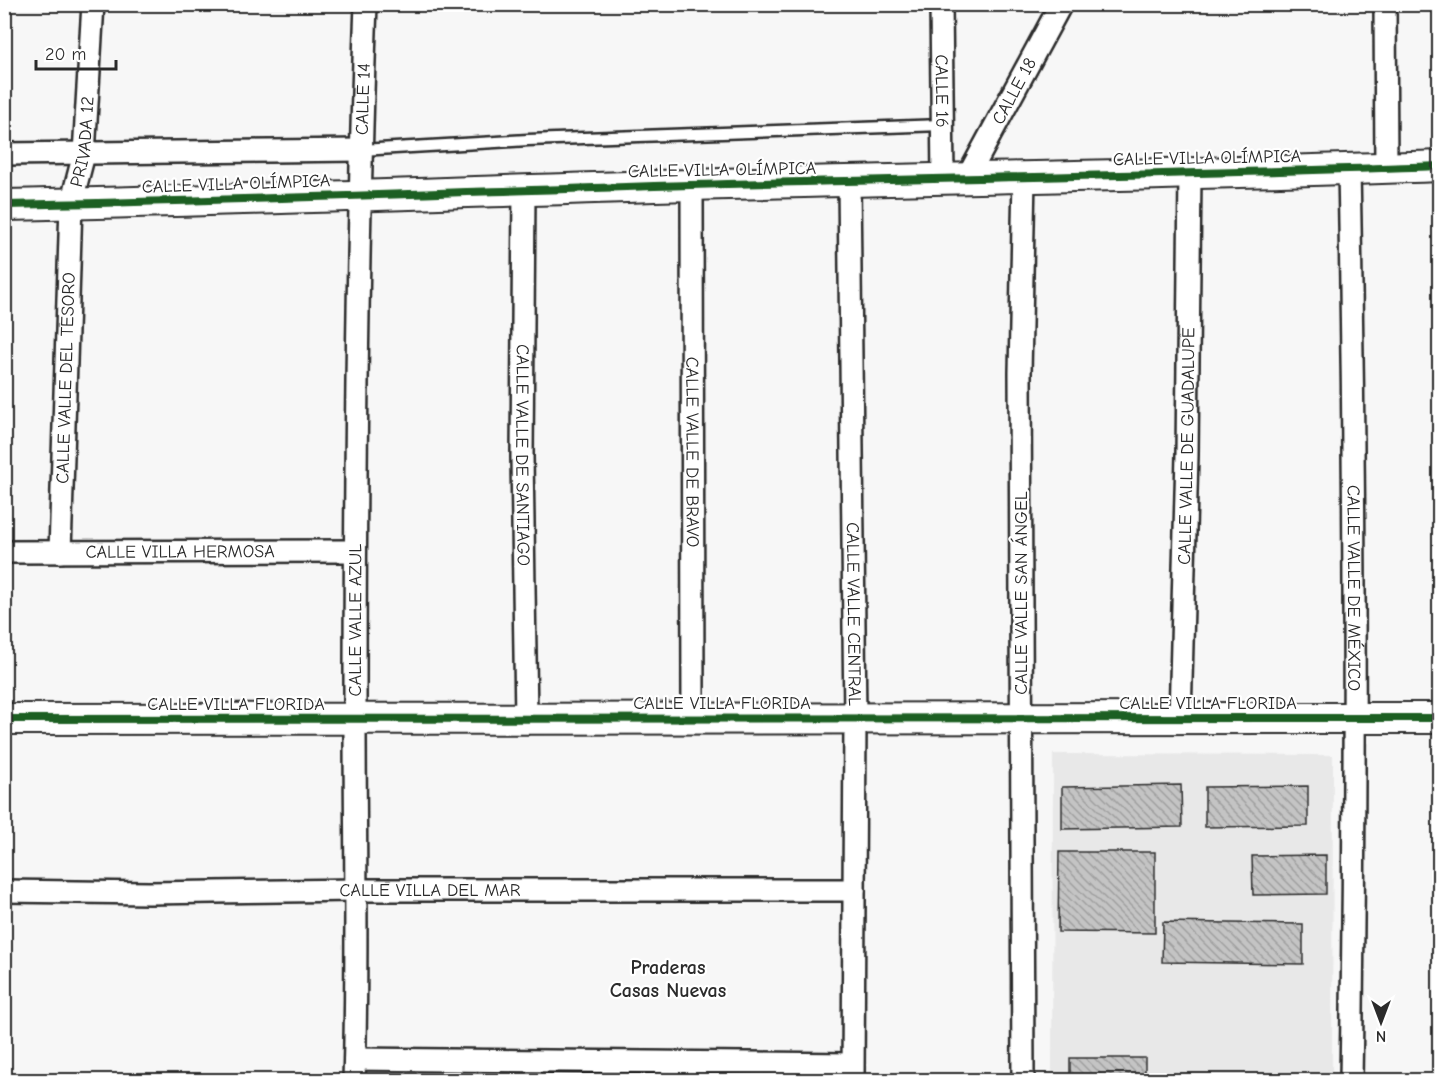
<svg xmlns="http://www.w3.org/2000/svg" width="1444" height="1085" font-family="'Comic Neue',sans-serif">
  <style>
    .built { fill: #e8e8e8 }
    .building { fill: url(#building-back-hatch); stroke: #2b2b2b; stroke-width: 1.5 }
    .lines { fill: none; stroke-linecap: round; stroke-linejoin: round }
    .lane-casing { stroke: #2b2b2b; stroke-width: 15 }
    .street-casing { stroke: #2b2b2b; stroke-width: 26 }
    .secondary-casing { stroke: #2b2b2b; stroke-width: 34 }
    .lane { stroke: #fff; stroke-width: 10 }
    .street { stroke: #fff; stroke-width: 21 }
    .secondary { stroke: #fff; stroke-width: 30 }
    .cycleway-casing { stroke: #fff; stroke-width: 11 }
    .cycleway { stroke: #1b5e20; stroke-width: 8 }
    .labels { text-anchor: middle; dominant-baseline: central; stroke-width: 4.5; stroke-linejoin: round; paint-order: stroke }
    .street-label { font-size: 18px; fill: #2b2b2b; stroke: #fff }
    .neighbourhood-label { font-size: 20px; font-weight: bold; fill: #2b2b2b; stroke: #fff }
  </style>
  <defs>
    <pattern id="building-back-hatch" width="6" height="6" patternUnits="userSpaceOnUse" patternTransform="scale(1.5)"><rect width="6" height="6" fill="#c4c4c4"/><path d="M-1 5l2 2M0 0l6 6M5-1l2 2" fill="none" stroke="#9f9f9f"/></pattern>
  </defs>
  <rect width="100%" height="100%" fill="#f7f7f7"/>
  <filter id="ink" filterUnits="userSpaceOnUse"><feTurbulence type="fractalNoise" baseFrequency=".0167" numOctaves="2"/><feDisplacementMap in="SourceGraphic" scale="12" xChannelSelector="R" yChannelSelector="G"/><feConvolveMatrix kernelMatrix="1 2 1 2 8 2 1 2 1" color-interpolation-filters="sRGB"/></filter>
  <g filter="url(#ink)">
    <path class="built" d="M1053 754 1333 755 1332 1080H1052Z"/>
    <g class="building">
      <path d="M1181 785 1182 827 1062 829V787Z"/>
      <path d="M1308 786V826L1205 827V787Z"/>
      <path d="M1059 852H1155V933L1058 932Z"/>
      <path d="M1326 855V894L1253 895 1252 856Z"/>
      <path d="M1163 922 1303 924V964L1162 962Z"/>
      <rect x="1070" y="1058" width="75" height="22"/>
    </g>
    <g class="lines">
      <defs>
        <path id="lane" d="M361 150 528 140 942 125"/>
        <g id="street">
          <path id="s1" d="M941 4 943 179"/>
          <path d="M1385 4 1386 168"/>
          <path d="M4 154 361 150"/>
          <path id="s2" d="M1349 170C1355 473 1356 777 1351 1080"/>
          <path id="s3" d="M967 178 1061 4"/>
          <path id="s4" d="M849 182 855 718 853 1080"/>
          <path id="s5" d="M692 185 693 718"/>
          <path id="s6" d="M524 191 522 457 526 719"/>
          <path id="s7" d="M4 552 355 551"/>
          <path id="s8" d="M60 552 71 204 84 154 93 4"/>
          <path id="s9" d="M1180 719 1187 455 1190 174"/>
          <path id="s10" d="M4 891 149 893 357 890H854"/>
          <path d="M355 1059 852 1064"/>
          <path id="s11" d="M354 1080C358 960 355 839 355 718 355 480 357 242 366 4"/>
          <path d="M1023 1080 1020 373 1024 177"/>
        </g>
        <g id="secondary">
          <path d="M4 205C233 201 461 192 690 185 939 178 1190 175 1440 166"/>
          <path d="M4 719 1440 718"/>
        </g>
      </defs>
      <use href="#lane" class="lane-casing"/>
      <use href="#street" class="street-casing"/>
      <use href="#secondary" class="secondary-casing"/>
      <use href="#lane" class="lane"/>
      <use href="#street" class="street"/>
      <use href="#secondary" class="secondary"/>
      <defs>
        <g id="cycleway">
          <path d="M4 205C233 201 461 192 690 185 939 178 1190 175 1440 166"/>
          <path d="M4 719 1440 718"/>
        </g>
      </defs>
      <use href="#cycleway" class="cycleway-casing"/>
      <use href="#cycleway" class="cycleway"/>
    </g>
  </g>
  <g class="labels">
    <g class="street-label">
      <text stroke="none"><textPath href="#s3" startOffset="99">CALLE 18</textPath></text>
      <text stroke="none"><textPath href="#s1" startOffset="87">CALLE 16</textPath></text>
      <text stroke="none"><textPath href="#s11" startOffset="981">CALLE 14</textPath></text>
      <text stroke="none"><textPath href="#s8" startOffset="412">PRIVADA 12</textPath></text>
      <text transform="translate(1207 158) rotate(-1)">CALLE VILLA OLÍMPICA</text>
      <text transform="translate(722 170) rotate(-1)">CALLE VILLA OLÍMPICA</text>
      <text transform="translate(236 184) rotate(-2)">CALLE VILLA OLÍMPICA</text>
      <text stroke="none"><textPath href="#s8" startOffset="174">CALLE VALLE DEL TESORO</textPath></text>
      <text stroke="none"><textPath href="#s9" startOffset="273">CALLE VALLE DE GUADALUPE</textPath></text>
      <text stroke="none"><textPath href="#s5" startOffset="267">CALLE VALLE DE BRAVO</textPath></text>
      <text stroke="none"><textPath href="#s6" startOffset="264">CALLE VALLE DE SANTIAGO</textPath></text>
      <text stroke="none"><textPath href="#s7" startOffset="176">CALLE VILLA HERMOSA</textPath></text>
      <text stroke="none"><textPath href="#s2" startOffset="418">CALLE VALLE DE MÉXICO</textPath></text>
      <text transform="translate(1021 593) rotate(-90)">CALLE VALLE SAN ÁNGEL</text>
      <text stroke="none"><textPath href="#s4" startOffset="432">CALLE VALLE CENTRAL</textPath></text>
      <text stroke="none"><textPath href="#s11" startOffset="460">CALLE VALLE AZUL</textPath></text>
      <text x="722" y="703">CALLE VILLA FLORIDA</text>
      <text x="1208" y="703">CALLE VILLA FLORIDA</text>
      <text x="236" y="704">CALLE VILLA FLORIDA</text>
      <text stroke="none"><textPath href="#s10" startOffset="426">CALLE VILLA DEL MAR</textPath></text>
    </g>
    <g class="neighbourhood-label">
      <text x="668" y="967">Praderas<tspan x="668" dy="23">Casas Nuevas</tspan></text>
    </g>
  </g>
  <rect width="1444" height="1085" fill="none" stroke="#fff" stroke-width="24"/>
  <rect x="12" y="12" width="1420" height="1061" fill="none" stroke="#2b2b2b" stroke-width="2" filter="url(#ink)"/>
  <g transform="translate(1381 1022) rotate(180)" stroke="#ffffff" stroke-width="4.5" paint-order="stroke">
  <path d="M0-4.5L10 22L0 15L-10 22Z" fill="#2b2b2b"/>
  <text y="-9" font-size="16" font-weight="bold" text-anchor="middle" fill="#2b2b2b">N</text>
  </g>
  <path d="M36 60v9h80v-9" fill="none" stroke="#2b2b2b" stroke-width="3"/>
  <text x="45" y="60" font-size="18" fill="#2b2b2b" stroke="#ffffff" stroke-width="4.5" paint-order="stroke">20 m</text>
</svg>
